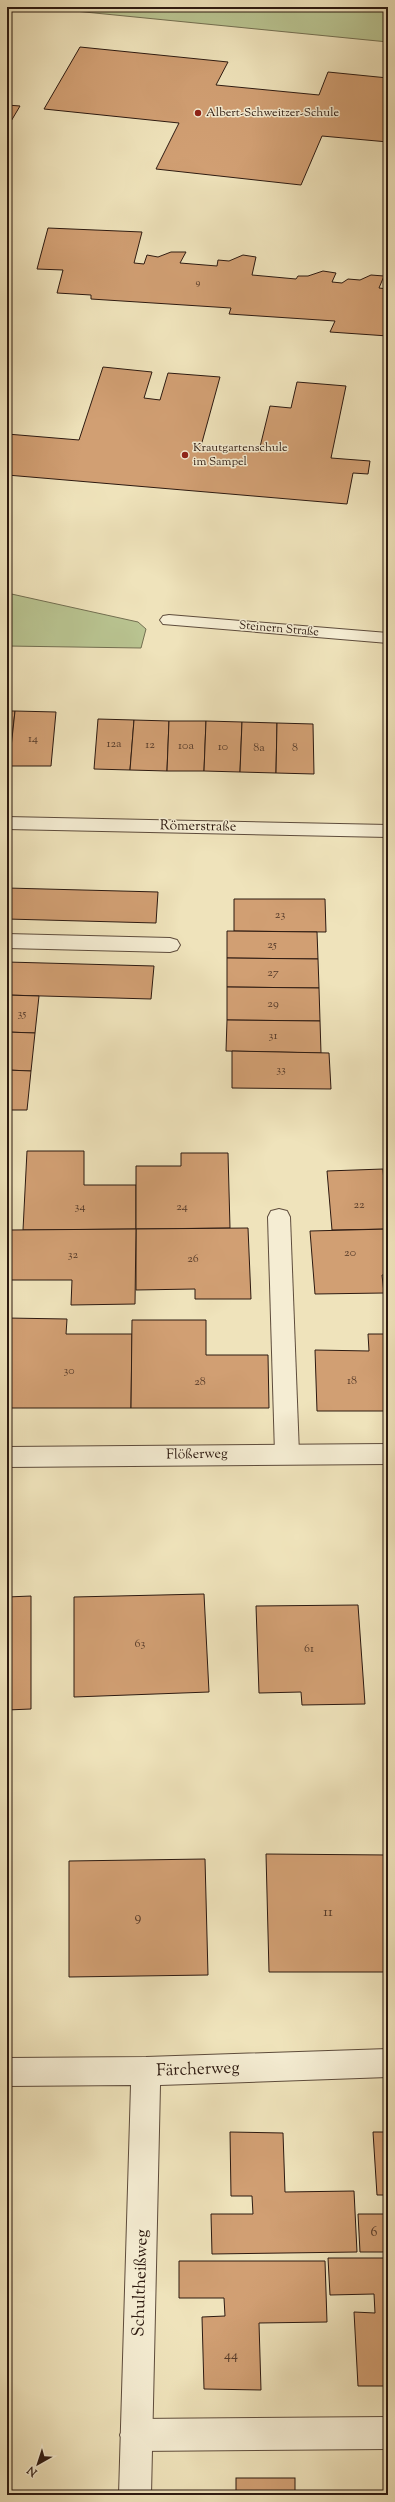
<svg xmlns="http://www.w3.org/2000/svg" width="395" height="2502" font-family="'Sorts Mill Goudy',serif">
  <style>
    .green { fill: #b9c491; stroke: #736f51 }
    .building { fill: #d19f73; stroke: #2d1a11 }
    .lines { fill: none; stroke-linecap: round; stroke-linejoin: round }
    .lane-casing { stroke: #5e4c3c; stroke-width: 2 }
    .street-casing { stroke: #5e4c3c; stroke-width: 2 }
    .lane { fill: #f5edd3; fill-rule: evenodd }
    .street { fill: #f5edd3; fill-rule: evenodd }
    .poi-dot { fill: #8f2418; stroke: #f5edd3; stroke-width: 1.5 }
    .labels { text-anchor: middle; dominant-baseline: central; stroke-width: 3; stroke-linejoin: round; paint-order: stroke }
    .far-number-label { font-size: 10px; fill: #563b2a }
    .far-poi-label { font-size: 12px; fill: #2d1a11; stroke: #f5edd3; text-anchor: start }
    .far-street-label { font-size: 12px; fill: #2d1a11; stroke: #f5edd3 }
    .number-label { font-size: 12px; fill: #563b2a }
    .street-label { font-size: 14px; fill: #2d1a11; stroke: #f5edd3 }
    .near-number-label { font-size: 14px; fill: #563b2a }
    .near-street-label { font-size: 17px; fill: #2d1a11; stroke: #f5edd3 }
  </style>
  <rect width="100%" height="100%" fill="#efe3bb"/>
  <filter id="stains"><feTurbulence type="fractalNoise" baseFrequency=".005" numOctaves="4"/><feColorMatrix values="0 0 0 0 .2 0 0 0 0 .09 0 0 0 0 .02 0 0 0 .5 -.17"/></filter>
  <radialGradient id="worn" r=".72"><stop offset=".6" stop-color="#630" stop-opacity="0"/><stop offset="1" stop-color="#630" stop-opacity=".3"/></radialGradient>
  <g class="green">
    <path d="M34 7H388V42Z"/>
    <path d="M7 593 138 622 146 629 141 648 7 646Z"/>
  </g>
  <g class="building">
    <path d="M80 47 228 62 216 85 319 95 328 72 388 78V142L322 136 301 185 156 169 179 123 44 109Z"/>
    <path d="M7 105 20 106 7 128Z"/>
    <path d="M48 228 142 232 134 263 144 264 147 255 158 257 171 252H186L180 263 217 266 218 260 229 261 243 255 256 257 252 275 296 279 298 276H308L323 271 336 273 332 282 342 283 348 279 360 280 371 275 384 276 379 288 388 289V336L330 332 335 321 229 314 231 308 91 299V295L57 293 63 270 37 269Z"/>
    <path d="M103 367 152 372 144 398 160 400 168 373 220 377 201 446 259 451 270 406 291 408 297 382 346 386 331 458 370 461 368 474 353 473 347 504 7 475V434L79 440Z"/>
    <path d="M7 711H15L9 766H7Z"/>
    <path d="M15 711 56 712 51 766H9Z"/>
    <path d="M98 719 134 720 130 770 94 769Z"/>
    <path d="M134 720 169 721 167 771 130 770Z"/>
    <path d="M169 721H206L204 771H167Z"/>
    <path d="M206 721 242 722 240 772 204 771Z"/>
    <path d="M242 722 277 723 276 773 240 772Z"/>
    <path d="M277 723 313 724 314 774 276 773Z"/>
    <path d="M7 888 158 892 156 923 7 919Z"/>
    <path d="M234 899H325L326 932 234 931Z"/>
    <path d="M227 931 317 932 318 959 227 958Z"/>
    <path d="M227 958 318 959 319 988 227 987Z"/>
    <path d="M7 962 154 966 151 999 7 995Z"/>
    <path d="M227 987 319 988 320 1021 227 1020Z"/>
    <path d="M7 995 39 996 35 1033 7 1032Z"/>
    <path d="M227 1020 320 1021 321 1053 226 1051Z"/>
    <path d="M7 1032 35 1033 31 1071 7 1070Z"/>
    <path d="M232 1051 329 1053 331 1089 232 1088Z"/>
    <path d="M7 1070 31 1071 27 1110H7Z"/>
    <path d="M27 1151H84V1185H136V1229L23 1230Z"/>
    <path d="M181 1153H228L230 1228 136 1229V1166H181Z"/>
    <path d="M383 1169 384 1182H388V1229L332 1230 327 1171Z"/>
    <path d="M248 1228 251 1299H195V1289L136 1290V1229Z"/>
    <path d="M136 1229 135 1304 71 1305 72 1280H9L11 1230Z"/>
    <path d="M388 1229V1275H382L384 1293 315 1294 310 1231Z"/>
    <path d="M7 1318 67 1319 66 1334H132L131 1408H7Z"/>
    <path d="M132 1320H206V1355H268L269 1408H131Z"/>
    <path d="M368 1334H388V1411H317L315 1350 369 1351Z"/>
    <path d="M204 1594 209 1692 74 1697V1597Z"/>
    <path d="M31 1596V1709L7 1710V1597Z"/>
    <path d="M358 1605 365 1704 302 1705 301 1692 259 1693 256 1606Z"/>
    <path d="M266 1854 388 1855V1972H269Z"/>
    <path d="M205 1859 208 1975 69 1977V1861Z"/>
    <path d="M230 2132 283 2133 285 2192 354 2191 357 2252 212 2254 211 2214H253L252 2196H231Z"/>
    <path d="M373 2132H388V2195H377Z"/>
    <path d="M358 2214H388V2252H360Z"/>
    <path d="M328 2258H388V2386H358L354 2312 375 2313 374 2294 330 2295Z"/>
    <path d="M179 2261H325L327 2322 259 2323 261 2390 204 2389 202 2317 225 2316 224 2298H179Z"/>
    <rect x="236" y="2478" width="59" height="17"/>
  </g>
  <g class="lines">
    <defs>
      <g id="lane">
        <path d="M7 934 170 938 177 940 180 945 177 950 170 952 7 948Z"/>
        <path d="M279 1209 287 1211 290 1217 299 1454 295 1461 287 1464 279 1461 275 1454 268 1217 271 1211Z"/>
        <path d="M388 2417V2449L136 2451 125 2446 120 2435 125 2424 136 2419Z"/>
      </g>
      <g id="street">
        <path d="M169 615 388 633V643L163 624 160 620 163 616Z"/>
        <path d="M7 817 388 825V837L7 829Z"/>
        <path d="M388 1444V1464L7 1467V1447Z"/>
        <path d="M388 2049V2077L160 2085 151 2495H119L131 2085 7 2086V2058L146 2057Z"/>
      </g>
    </defs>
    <use href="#lane" class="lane-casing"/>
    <use href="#street" class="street-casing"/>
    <use href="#lane" class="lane"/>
    <use href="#street" class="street"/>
  </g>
  <g class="poi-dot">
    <circle cx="198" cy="113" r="4"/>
    <circle cx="185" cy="455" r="4"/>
  </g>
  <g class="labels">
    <g class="far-number-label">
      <text x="198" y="282">9</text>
    </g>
    <g class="far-poi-label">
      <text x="206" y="113">Albert-Schweitzer-Schule</text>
      <text x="193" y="448">Krautgartenschule<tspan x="193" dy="14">im Sampel</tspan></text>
    </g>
    <g class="far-street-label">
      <text transform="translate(279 629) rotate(5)">Steinern Straße</text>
    </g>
    <g class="number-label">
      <text x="33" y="739">14</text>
      <text x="114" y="744">12a</text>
      <text x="150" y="745">12</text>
      <text x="186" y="746">10a</text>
      <text x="223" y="747">10</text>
      <text x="259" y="748">8a</text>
      <text x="295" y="748">8</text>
      <text x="280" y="915">23</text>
      <text x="272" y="945">25</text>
      <text x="273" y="973">27</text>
      <text x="273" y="1004">29</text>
      <text x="22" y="1014">35</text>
      <text x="273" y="1036">31</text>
      <text x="281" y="1070">33</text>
      <text x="359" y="1205">22</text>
      <text x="80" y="1207">34</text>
      <text x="182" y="1207">24</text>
      <text x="350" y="1253">20</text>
      <text x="73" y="1255">32</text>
      <text x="193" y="1259">26</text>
      <text x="69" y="1371">30</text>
      <text x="352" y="1381">18</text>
      <text x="200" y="1382">28</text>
      <text x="140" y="1644">63</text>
      <text x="309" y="1649">61</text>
    </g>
    <g class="street-label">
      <text transform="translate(198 827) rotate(1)">Römerstraße</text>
      <text transform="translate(197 1455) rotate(-1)">Flößerweg</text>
    </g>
    <g class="near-number-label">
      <text x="328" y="1913">11</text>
      <text x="138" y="1918">9</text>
      <text x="374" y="2233">6</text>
      <text x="231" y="2356">44</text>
    </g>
    <g class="near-street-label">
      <text transform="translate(198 2070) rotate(-2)">Färcherweg</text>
      <text transform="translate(141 2283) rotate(-88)">Schultheißweg</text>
    </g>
  </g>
  <rect width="395" height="2502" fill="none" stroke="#efe3bb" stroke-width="24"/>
  <rect x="8" y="8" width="379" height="2486" fill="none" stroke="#2d1a11" stroke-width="2"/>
  <rect x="12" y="12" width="371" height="2478" fill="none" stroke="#2d1a11"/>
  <g transform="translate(38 2464) rotate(219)" stroke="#f5edd3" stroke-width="3" paint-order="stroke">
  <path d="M0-3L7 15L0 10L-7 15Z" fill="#2d1a11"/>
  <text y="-6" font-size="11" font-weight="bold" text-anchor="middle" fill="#2d1a11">N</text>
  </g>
  <rect width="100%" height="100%" filter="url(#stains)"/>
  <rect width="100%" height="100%" fill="url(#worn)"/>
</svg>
